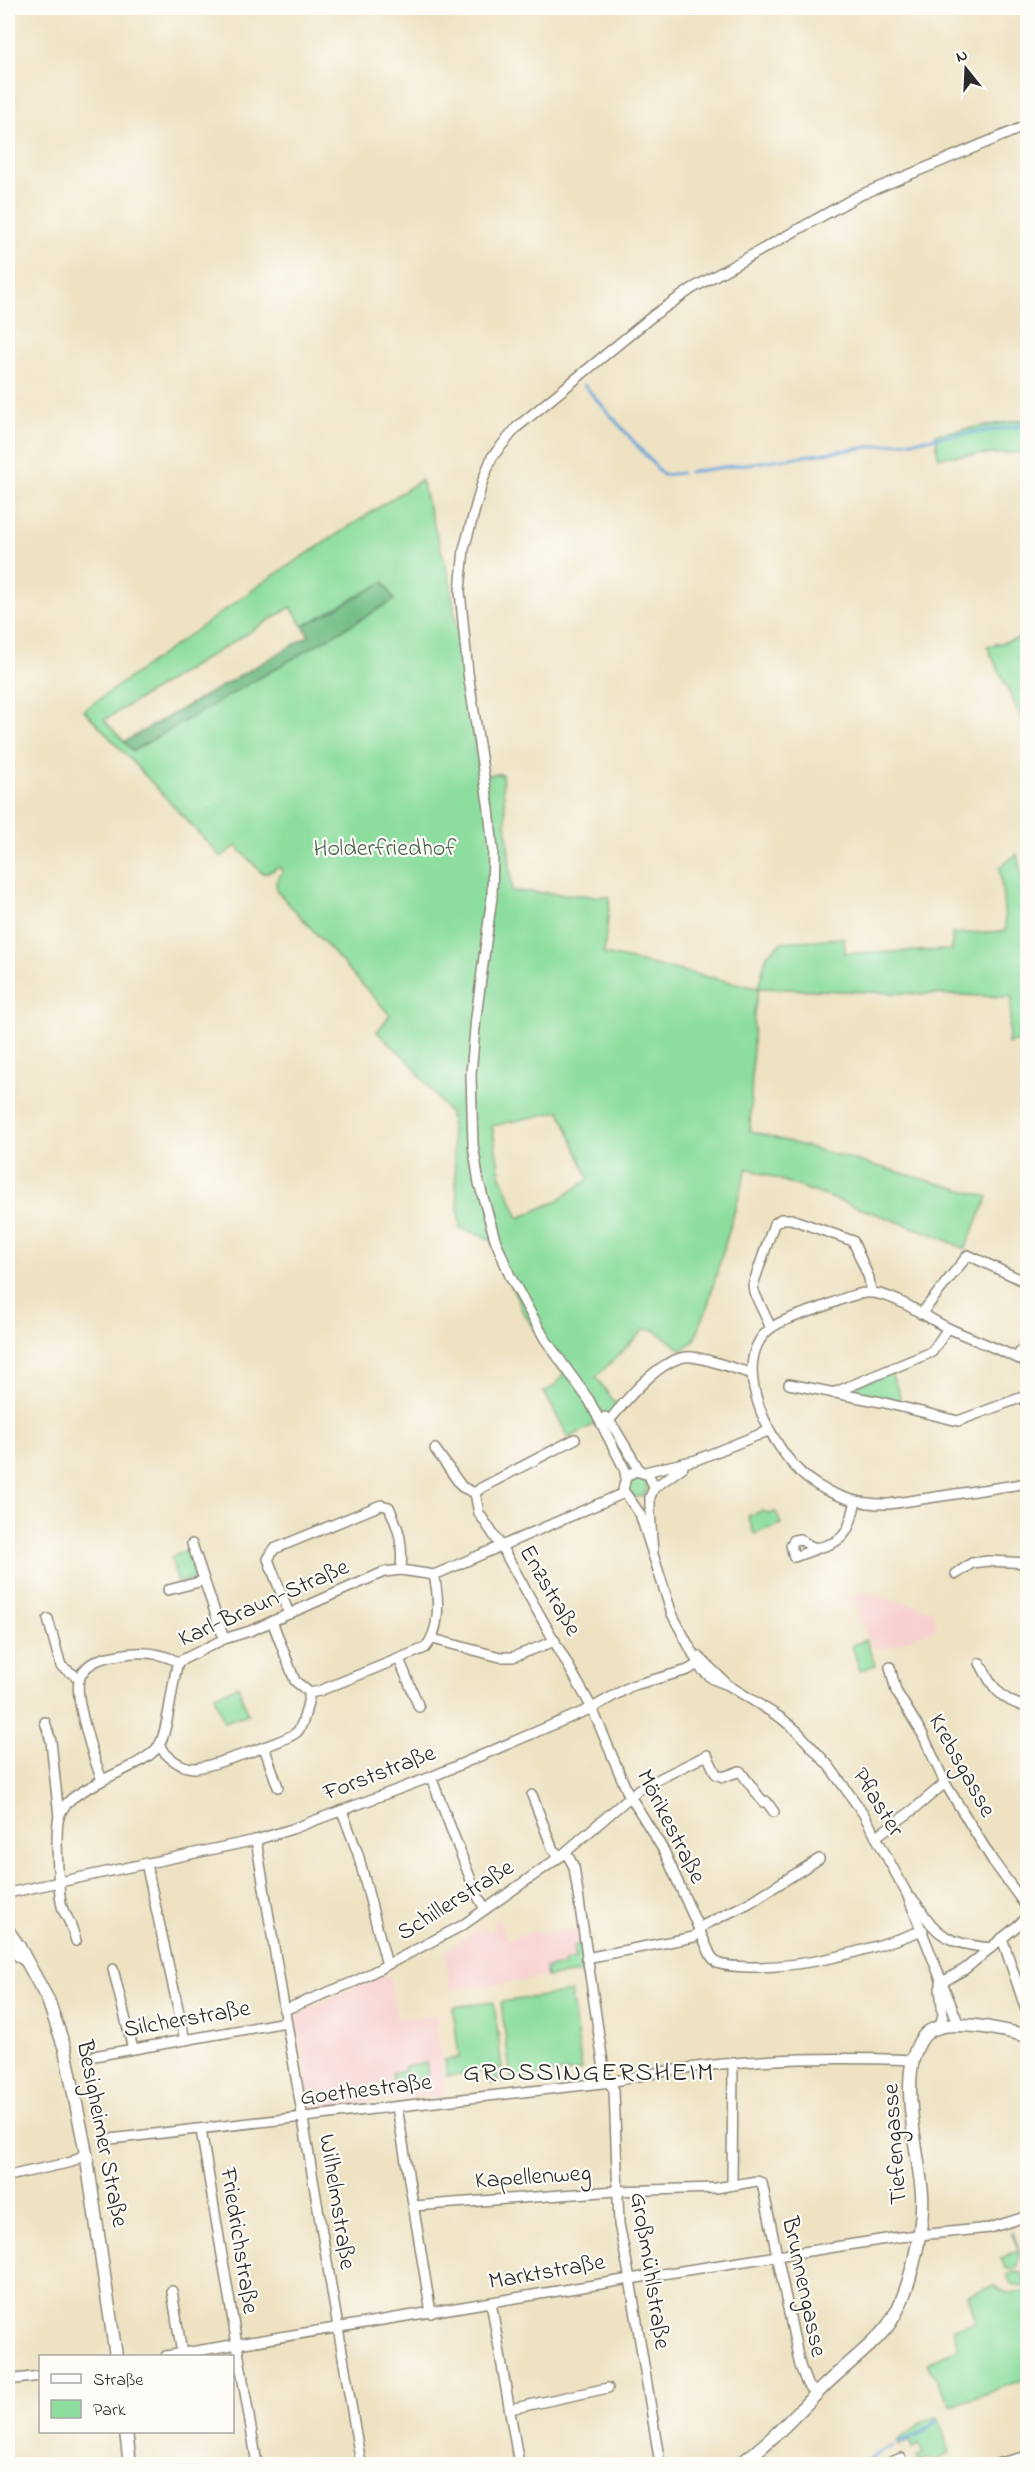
<svg xmlns="http://www.w3.org/2000/svg" width="1035" height="2472" font-family="'Indie Flower',sans-serif">
  <style>
    .built { fill: #f7d0cf }
    .green { fill: #8cdd9e; stroke: #5c8464; stroke-width: 1.5; fill-rule: evenodd }
    .forest { fill: #71bc85; stroke: #4e7458; stroke-width: 1.5 }
    .lines { fill: none; stroke-linecap: round; stroke-linejoin: round }
    .stream { stroke: #67a5d9; stroke-width: 3 }
    .minor-casing { stroke: #8c8676; stroke-width: 12 }
    .major-casing { stroke: #8c8676; stroke-width: 15 }
    .minor { stroke: #fff; stroke-width: 9 }
    .major { stroke: #fff; stroke-width: 12 }
    .labels { text-anchor: middle; dominant-baseline: central; stroke-width: 4.5; stroke-linejoin: round; paint-order: stroke }
    .park-label { font-size: 24px; fill: #48604e; stroke: #fdfcf7 }
    .street-label { font-size: 24px; fill: #2b2b2b; stroke: #fdfcf7 }
    .quarter-label { font-size: 27px; letter-spacing: 1.5px; fill: #2b2b2b; stroke: #fdfcf7 }
  </style>
  <rect width="100%" height="100%" fill="#fdfcf7"/>
  <filter id="ink" filterUnits="userSpaceOnUse"><feTurbulence type="fractalNoise" baseFrequency=".0167" numOctaves="2"/><feDisplacementMap in="SourceGraphic" scale="12" xChannelSelector="R" yChannelSelector="G"/><feConvolveMatrix kernelMatrix="1 2 1 2 8 2 1 2 1" color-interpolation-filters="sRGB"/></filter>
  <filter id="wash" filterUnits="userSpaceOnUse"><feTurbulence type="fractalNoise" baseFrequency=".008" numOctaves="4" result="noise"/><feDisplacementMap in="SourceGraphic" scale="24" xChannelSelector="R" yChannelSelector="G"/><feGaussianBlur stdDeviation="1.35" result="paint"/><feColorMatrix in="noise" values="0 0 0 0 0 0 0 0 0 0 0 0 0 0 0 0 0 1.4 0 .05"/><feComposite in="paint" operator="in"/></filter>
  <g filter="url(#wash)">
    <rect width="100%" height="100%" fill="#eee2c2"/>
    <g class="built">
      <path d="M865 1592 931 1610 938 1628 881 1650 872 1647 852 1597Z"/>
      <path d="M496 1918 508 1940 537 1930 541 1934 579 1930 582 1973 450 1990 446 1951 484 1925 488 1932 496 1927 492 1920Z"/>
      <path d="M390 1974 396 2019 436 2015 445 2095 343 2106 312 2107 308 2105 303 2079 307 2078 303 2049H299L296 2031 297 2017 321 2002 370 1980Z"/>
    </g>
    <g class="green">
      <path d="M1027 419V452L938 457 936 434Z"/>
      <path d="M421 480 450 581 480 775 502 774 512 891 610 897 604 954 758 988 767 955 782 942 844 938 845 953 952 950V934L1006 931 1000 867 1017 854 1027 901V1038L1008 1044 1012 997 759 988 754 1012 750 1131 988 1197 965 1249 935 1235 747 1168 706 1311 694 1341 682 1350 653 1329 644 1330 596 1377 618 1407 611 1415 569 1438 544 1392 553 1387 564 1375 523 1312 492 1240 460 1228 450 1114 408 1060 377 1032 390 1015 277 891 276 883 283 870 278 867 268 873H262L236 846 221 857 84 710 268 579ZM384 582 394 600 133 751 104 720 291 607 303 626ZM560 1111 589 1179 555 1202 519 1218 500 1173 492 1126Z"/>
      <path d="M1027 637 1028 724 1025 725 987 646Z"/>
      <path d="M891 1373 900 1396 897 1403 859 1395 856 1391 857 1385Z"/>
      <circle cx="637" cy="1487" r="10"/>
      <path d="M762 1511 770 1514 776 1512 781 1524 754 1534 748 1516Z"/>
      <path d="M189 1549 198 1574 197 1578 178 1583 171 1557Z"/>
      <path d="M866 1640 875 1665 860 1671 852 1645Z"/>
      <path d="M238 1686 248 1714 224 1722 214 1695Z"/>
      <path d="M581 1945 582 1973 547 1977 545 1968 564 1965V1961L575 1959 573 1946Z"/>
      <path d="M571 1992 582 2070 511 2079 501 2002Z"/>
      <path d="M494 2002 502 2068 497 2069 498 2083 491 2084 489 2070 447 2076 445 2060 459 2058 453 2007Z"/>
      <path d="M426 2063 429 2082 394 2087 392 2073 405 2071V2066Z"/>
      <path d="M1012 2230C1017 2245 1025 2256 1013 2270L1005 2268 1001 2258 1019 2251 1012 2234Z"/>
      <path d="M1017 2272 1023 2274 1027 2286 1011 2284 1007 2275Z"/>
      <path d="M996 2286C1004 2299 1014 2291 1027 2291V2378L952 2406 927 2363 958 2348 954 2328 976 2322 968 2294Z"/>
      <path d="M935 2417 939 2419 950 2453 933 2462 931 2457 918 2464H913L919 2462 917 2457 923 2454 919 2445 912 2448 909 2440 898 2445 897 2441 923 2422Z"/>
    </g>
    <path class="forest" d="M384 582 394 600 133 751 124 742 309 636 303 626Z"/>
    <g class="lines">
      <g class="stream">
        <path d="M584 385 663 475 681 473"/>
        <path d="M689 472 1028 425"/>
        <path d="M899 2442 921 2434 937 2420"/>
        <path d="M863 2462 893 2446"/>
      </g>
    </g>
  </g>
  <g filter="url(#ink)">
    <g class="lines">
      <defs>
        <g id="minor">
          <path d="M921 1314 968 1255 1028 1283"/>
          <path d="M771 1328 754 1292 753 1285 774 1224 781 1219H791L853 1241 869 1278 871 1293"/>
          <path d="M1017 1357 1028 1340"/>
          <path d="M1028 1363C1002 1350 974 1340 948 1328 925 1317 900 1297 874 1293 856 1291 834 1303 817 1309 803 1314 783 1319 771 1328 725 1363 773 1452 808 1479 831 1496 860 1505 889 1504L1028 1483"/>
          <path d="M789 1384 881 1402 958 1421 1028 1395"/>
          <path d="M833 1393 932 1352 948 1328"/>
          <path d="M605 1417 615 1429 640 1471"/>
          <path d="M609 1421C626 1400 663 1354 692 1357 711 1359 732 1369 751 1373"/>
          <path d="M435 1449 462 1487 475 1493"/>
          <path d="M645 1472 696 1460 768 1431"/>
          <path d="M626 1477 624 1468 589 1400 545 1339 510 1276 495 1239 479 1183 473 1145 471 1074 476 1017 492 897 493 850 489 809 468 673 460 591 464 549 483 480 492 457 517 427 654 315 693 288 858 196 1028 125"/>
          <path d="M654 1488 683 1467"/>
          <path d="M475 1493 479 1513 501 1546 592 1708 627 1791 664 1851 711 1956 717 1963C726 1967 738 1966 748 1967 808 1968 868 1951 923 1930"/>
          <path d="M475 1493 481 1488 575 1439"/>
          <path d="M192 1544 224 1639"/>
          <path d="M816 1549 794 1557 791 1545 794 1540 800 1539C812 1548 816 1550 830 1544 850 1537 851 1519 856 1501"/>
          <path d="M653 1553 650 1512V1497L654 1488 649 1475 635 1471 626 1477 623 1490 640 1514 672 1614 701 1669 713 1679 728 1685 781 1718 797 1731 829 1766 863 1813 907 1894 959 2025"/>
          <path d="M956 1574 972 1563 988 1561 1028 1563"/>
          <path d="M168 1590 203 1581"/>
          <path d="M289 1614 268 1559 274 1549 381 1505 389 1507C400 1532 403 1543 401 1570"/>
          <path d="M48 1619 61 1666 79 1678"/>
          <path d="M272 1621 295 1681 310 1693 319 1691 425 1648C441 1630 439 1598 434 1575"/>
          <path d="M433 1639 500 1657H513L555 1641"/>
          <path d="M698 1656 725 1682"/>
          <path d="M399 1659 419 1707"/>
          <path d="M980 1663C991 1685 1001 1702 1028 1707"/>
          <path d="M890 1667 896 1691 923 1735 945 1783 993 1861 1028 1909"/>
          <path d="M45 1722 51 1741 59 1817"/>
          <path d="M159 1746C167 1756 179 1767 193 1768 204 1769 289 1740 297 1732 305 1723 307 1704 310 1693"/>
          <path d="M264 1747 278 1787"/>
          <path d="M431 1777 476 1893 485 1909"/>
          <path d="M102 1780C95 1762 72 1693 80 1677 87 1661 104 1657 119 1655 139 1651 160 1652 178 1662"/>
          <path d="M532 1795 553 1850 561 1856"/>
          <path d="M342 1811 358 1854 387 1965"/>
          <path d="M877 1836 913 1810 945 1783"/>
          <path d="M256 1840 361 2464"/>
          <path d="M566 1852 574 1867 605 2076 614 2090 619 2224 630 2279 660 2464"/>
          <path d="M146 1863 185 2040"/>
          <path d="M8 1893 256 1840 292 1829 431 1777 592 1708 631 1686 688 1670 701 1662"/>
          <path d="M911 1898C918 1904 920 1909 925 1916 942 1942 963 1945 991 1948"/>
          <path d="M1002 1938 1028 2016"/>
          <path d="M76 1941C73 1930 70 1921 64 1912 58 1902 55 1830 59 1817 60 1813 65 1805 68 1802 76 1793 93 1786 103 1780 120 1771 145 1762 158 1747 168 1734 172 1682 178 1662L224 1639 250 1631 384 1572 401 1570 434 1575 624 1493"/>
          <path d="M586 1958 694 1937 704 1925 749 1903 819 1859"/>
          <path d="M113 1969 133 2049"/>
          <path d="M941 1983 965 1969 1028 1917"/>
          <path d="M940 1988 943 2015 940 2026"/>
          <path d="M284 2010 356 1981 463 1925 561 1856 639 1789 707 1755 716 1774 723 1777 740 1771 763 1802 766 1801 774 1812"/>
          <path d="M94 2056 286 2022"/>
          <path d="M397 2107 431 2313"/>
          <path d="M201 2130 257 2464"/>
          <path d="M110 2139 611 2082C709 2059 812 2056 913 2060"/>
          <path d="M8 2176 72 2162 86 2153"/>
          <path d="M732 2185 733 2063"/>
          <path d="M414 2206 616 2191 716 2188 757 2181 762 2183 800 2366 807 2384 817 2394"/>
          <path d="M172 2291 182 2354"/>
          <path d="M491 2302 519 2464"/>
          <path d="M166 2356 630 2279 899 2237 990 2228 1028 2216"/>
          <path d="M8 2380 40 2376"/>
          <path d="M510 2409 608 2388"/>
          <path d="M118 2464 130 2462"/>
          <path d="M887 2464 901 2458"/>
          <path d="M996 2464 1028 2456"/>
        </g>
        <g id="major">
          <path d="M8 1931 19 1947 48 2000 65 2049 86 2153 116 2356"/>
          <path d="M8 1947 24 1959"/>
          <path d="M126 2432 130 2464"/>
          <path d="M740 2464C771 2442 796 2414 823 2387 843 2367 868 2350 886 2328 909 2300 924 2229 922 2194 919 2152 896 2072 923 2037 940 2014 1003 2030 1028 2036"/>
        </g>
      </defs>
      <use href="#minor" class="minor-casing"/>
      <use href="#major" class="major-casing"/>
      <use href="#minor" class="minor"/>
      <use href="#major" class="major"/>
    </g>
  </g>
  <g class="labels">
    <g class="park-label">
      <text x="385" y="849">Holderfriedhof</text>
    </g>
    <g class="street-label">
      <text transform="translate(549 1591) rotate(60)">Enzstraße</text>
      <text transform="translate(264 1604) rotate(-24)">Karl-Braun-Straße</text>
      <text transform="translate(961 1766) rotate(61)">Krebsgasse</text>
      <text transform="translate(380 1774) rotate(-21)">Forststraße</text>
      <text transform="translate(877 1803) rotate(58)">Pflaster</text>
      <text transform="translate(670 1827) rotate(63)">Mörikestraße</text>
      <text transform="translate(456 1901) rotate(-32)">Schillerstraße</text>
      <text transform="translate(187 2020) rotate(-10)">Silcherstraße</text>
      <text transform="translate(366 2091) rotate(-7)">Goethestraße</text>
      <text transform="translate(101 2134) rotate(79)">Besigheimer Straße</text>
      <text transform="translate(896 2144) rotate(-94)">Tiefengasse</text>
      <text transform="translate(533 2178) rotate(-4)">Kapellenweg</text>
      <text transform="translate(336 2202) rotate(81)">Wilhelmstraße</text>
      <text transform="translate(238 2241) rotate(81)">Friedrichstraße</text>
      <text transform="translate(649 2271) rotate(81)">Großmühlstraße</text>
      <text transform="translate(547 2273) rotate(-10)">Marktstraße</text>
      <text transform="translate(803 2287) rotate(78)">Brunnengasse</text>
    </g>
    <g class="quarter-label">
      <text x="589" y="2073">GROSSINGERSHEIM</text>
    </g>
  </g>
  <rect width="1035" height="2472" fill="none" stroke="#fdfcf7" stroke-width="30"/>
  <rect x="39" y="2355" width="195" height="78" fill="#fdfcf7" stroke="#a9a8a5" stroke-width="1.5"/>
  <rect x="51" y="2374" width="30" height="9" fill="#ffffff" stroke="#a9a8a5" stroke-width="1.5"/>
  <text x="93" y="2385" font-size="18" fill="#2b2b2b">Straße</text>
  <rect x="51" y="2400" width="30" height="18" fill="#8cdd9e" stroke="#a9a8a5" stroke-width="1.5"/>
  <text x="93" y="2415" font-size="18" fill="#2b2b2b">Park</text>
  <g transform="translate(966 69) rotate(342)" stroke="#fdfcf7" stroke-width="4.5" paint-order="stroke">
  <path d="M0-4.5L10 22L0 15L-10 22Z" fill="#2b2b2b"/>
  <text y="-9" font-size="16" font-weight="bold" text-anchor="middle" fill="#2b2b2b">N</text>
  </g>
</svg>
